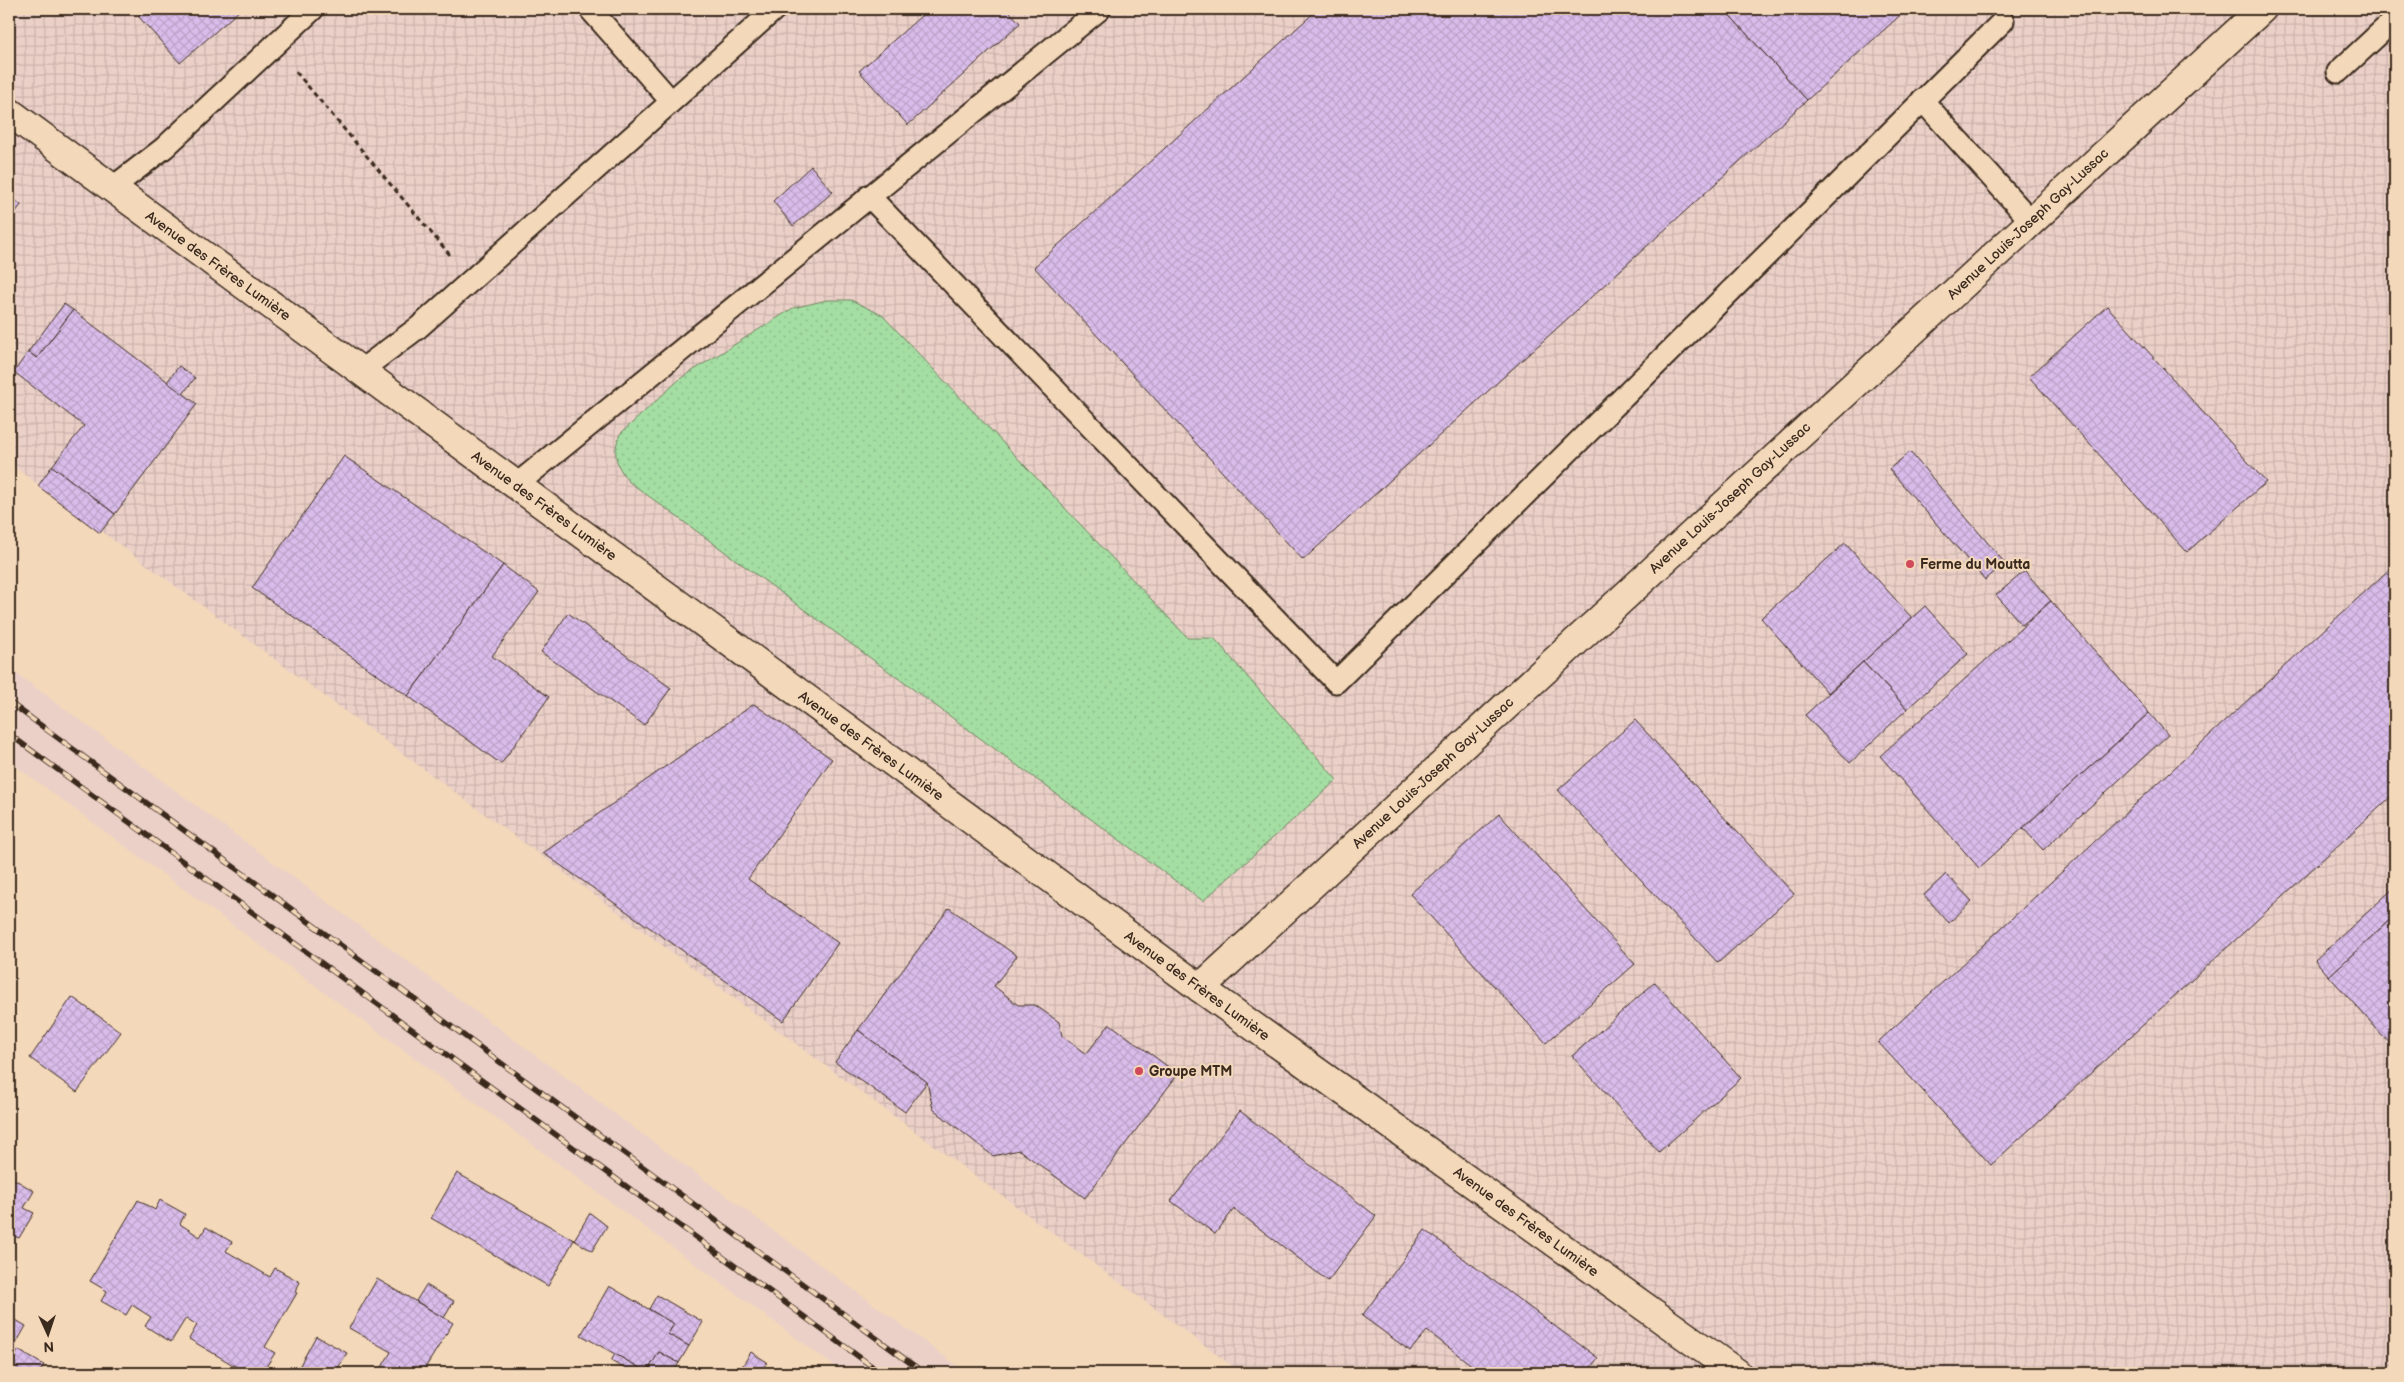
<svg xmlns="http://www.w3.org/2000/svg" width="2404" height="1382" font-family="'Balsamiq Sans',sans-serif">
  <style>
    .built { fill: #ebd0c8 }
    .industrial { fill: url(#industrial-grid) }
    .grass { fill: url(#grass-dots); stroke: #708460 }
    .building { fill: url(#building-cross-hatch); stroke: #3b2a1e }
    .lines { fill: none; stroke-linecap: round; stroke-linejoin: round }
    .service-casing { stroke: #3b2a1e; stroke-width: 25 }
    .minor-casing { stroke: #3b2a1e; stroke-width: 31 }
    .path { stroke: #3b2a1e; stroke-width: 3; stroke-dasharray: 5 4; stroke-linecap: butt }
    .service { stroke: #f3d8ba; stroke-width: 21 }
    .minor { stroke: #f3d8ba; stroke-width: 28 }
    .rail-casing { stroke: #3b2a1e; stroke-width: 5.5 }
    .rail { stroke: #f3d8ba; stroke-width: 4; stroke-dasharray: 11; stroke-linecap: butt }
    .poi-dot { fill: #d1495b; stroke: #f3d8ba; stroke-width: 2 }
    .labels { text-anchor: middle; dominant-baseline: central; stroke-width: 4; stroke-linejoin: round; paint-order: stroke }
    .street-label { font-size: 14px; fill: #3b2a1e; stroke: #f3d8ba }
    .poi-label { font-size: 14px; font-weight: bold; fill: #3b2a1e; stroke: #f3d8ba; text-anchor: start }
  </style>
  <defs>
    <pattern id="industrial-grid" width="8" height="8" patternUnits="userSpaceOnUse" patternTransform="scale(1.25)"><rect width="8" height="8" fill="#ebd0c8"/><path d="M0 4h8M4 0v8" fill="none" stroke="#cab3ab"/></pattern>
    <pattern id="grass-dots" width="8" height="8" patternUnits="userSpaceOnUse" patternTransform="scale(1.25)"><rect width="8" height="8" fill="#a4dea3"/><path d="M2 2h.1M6 6h.1" fill="none" stroke="#8ebf8c" stroke-width="1.8" stroke-linecap="round"/></pattern>
    <pattern id="building-cross-hatch" width="8" height="8" patternUnits="userSpaceOnUse" patternTransform="scale(1.25)"><rect width="8" height="8" fill="#d9bcea"/><path d="M0 0l8 8M0 8l8-8" fill="none" stroke="#bba2c8"/></pattern>
  </defs>
  <rect width="100%" height="100%" fill="#f3d8ba"/>
  <filter id="ink" filterUnits="userSpaceOnUse"><feTurbulence type="fractalNoise" baseFrequency=".02" numOctaves="2"/><feDisplacementMap in="SourceGraphic" scale="10" xChannelSelector="R" yChannelSelector="G"/><feConvolveMatrix kernelMatrix="1 2 1 2 8 2 1 2 1" color-interpolation-filters="sRGB"/></filter>
  <g filter="url(#ink)">
    <path class="built" d="M9 668 967 1373H844L9 761Z"/>
    <path class="industrial" d="M9 9H2395V1373H1242L9 463Z"/>
    <path class="grass" d="M827 300H851L882 315 1188 638H1214L1337 780 1203 901 628 481C616 465 612 454 620 434L681 378 793 308Z"/>
    <g class="building">
      <path d="M147 9H241L180 63 138 16Z"/>
      <path d="M929 9H1007L1020 23 908 125 859 71Z"/>
      <path d="M1318 9H1724L1807 100 1303 560 1034 267Z"/>
      <path d="M1724 9H1907L1807 100Z"/>
      <path d="M811 166 833 192 793 226 773 201Z"/>
      <path d="M9 195 21 205 9 221Z"/>
      <path d="M64 304 73 310 37 358 28 352Z"/>
      <path d="M2107 306 2266 482 2187 552 2029 377Z"/>
      <path d="M73 310 197 404 115 514 52 466 84 426 14 372 28 352 37 358Z"/>
      <path d="M179 366 195 378 183 394 167 382Z"/>
      <path d="M1910 452 2005 563 1985 580 1889 469Z"/>
      <path d="M344 456 503 565 408 696 252 588Z"/>
      <path d="M52 466 115 514 100 533 38 486Z"/>
      <path d="M1845 543 1912 618 1828 693 1761 618Z"/>
      <path d="M2395 564V793L1991 1165 1878 1042Z"/>
      <path d="M503 565 539 592 492 656 549 697 501 764 408 696Z"/>
      <path d="M2025 571 2051 601 2022 625 1996 595Z"/>
      <path d="M2051 601 2149 713 1979 868 1880 756Z"/>
      <path d="M1925 606 1968 654 1907 709 1863 662Z"/>
      <path d="M568 613 671 688 644 725 541 652Z"/>
      <path d="M1863 662 1907 709 1850 763 1805 715Z"/>
      <path d="M754 704 832 759 748 879 838 943 783 1021 543 853Z"/>
      <path d="M2149 713 2168 735 2043 850 2023 828Z"/>
      <path d="M1635 720 1794 894 1718 963 1558 790Z"/>
      <path d="M1499 814 1635 964 1546 1043 1410 894Z"/>
      <path d="M1946 874 1972 901 1949 923 1924 895Z"/>
      <path d="M2395 887V915L2329 976 2315 960Z"/>
      <path d="M949 908 1017 956 994 986 1018 1005H1035L1059 1022 1062 1036 1086 1054 1110 1024 1178 1074 1085 1198 1019 1150 993 1156 933 1109 927 1082 858 1030Z"/>
      <path d="M2395 915V1046L2393 1047 2329 976Z"/>
      <path d="M1655 982 1741 1078 1659 1152 1572 1056Z"/>
      <path d="M72 997 121 1032 77 1092 30 1058Z"/>
      <path d="M858 1030 927 1082 905 1112 835 1062Z"/>
      <path d="M1240 1111 1376 1216 1328 1281 1234 1209 1215 1234 1171 1201Z"/>
      <path d="M457 1173 574 1240 548 1286 431 1218Z"/>
      <path d="M9 1176 34 1191 24 1208 34 1213 19 1238 9 1234Z"/>
      <path d="M138 1200 155 1210 160 1200 185 1214 180 1224 200 1237 206 1227 232 1242 226 1251 270 1277 275 1268 300 1282 295 1292 297 1293 265 1347 275 1353 262 1373H247L189 1339 197 1325 186 1318 171 1342 145 1326 151 1317 132 1305 126 1315 101 1301 107 1291 90 1281Z"/>
      <path d="M590 1213 607 1226 592 1251 574 1240Z"/>
      <path d="M1425 1230 1598 1358 1586 1373H1533L1527 1369 1524 1373H1482L1427 1331 1410 1351 1362 1316Z"/>
      <path d="M377 1279 453 1323 422 1373 379 1372 391 1352 349 1328Z"/>
      <path d="M426 1285 454 1301 444 1318 416 1301Z"/>
      <path d="M609 1286 674 1324 668 1334 689 1346 679 1363 659 1352 647 1372 581 1335Z"/>
      <path d="M657 1295 703 1322 689 1346 668 1334 674 1324 649 1309Z"/>
      <path d="M9 1316 26 1326 9 1356Z"/>
      <path d="M316 1336 347 1353 335 1373H315L300 1365Z"/>
      <path d="M18 1350 44 1365 39 1373H9V1358L13 1360Z"/>
      <path d="M659 1352 679 1363 673 1373H632L611 1361 615 1354 647 1372Z"/>
      <path d="M751 1352 767 1362 761 1373H745L740 1370Z"/>
    </g>
    <g class="lines">
      <defs>
        <g id="service">
          <path d="M590 9 671 101"/>
          <path d="M2338 72 2395 19"/>
          <path d="M1922 100 2031 221"/>
          <path d="M112 188 164 148 313 9"/>
          <path d="M869 196 1336 682 2003 21"/>
          <path d="M360 371 419 327 775 9"/>
          <path d="M516 485 1100 9"/>
        </g>
        <g id="minor">
          <path d="M9 112 1200 988 1737 1373"/>
          <path d="M1200 988 2262 9"/>
        </g>
      </defs>
      <use href="#service" class="service-casing"/>
      <use href="#minor" class="minor-casing"/>
      <path class="path" d="M296 72 450 255"/>
      <use href="#service" class="service"/>
      <use href="#minor" class="minor"/>
      <defs>
        <g id="rail">
          <path d="M9 702 924 1373"/>
          <path d="M9 734 881 1373"/>
        </g>
      </defs>
      <use href="#rail" class="rail-casing"/>
      <use href="#rail" class="rail"/>
    </g>
  </g>
  <g class="poi-dot">
    <circle cx="1910" cy="564" r="5"/>
    <circle cx="1139" cy="1071" r="5"/>
  </g>
  <g class="labels">
    <g class="street-label">
      <text transform="translate(2028 224) rotate(-43)">Avenue Louis-Joseph Gay-Lussac</text>
      <text transform="translate(218 266) rotate(36)">Avenue des Frères Lumière</text>
      <text transform="translate(1730 498) rotate(-43)">Avenue Louis-Joseph Gay-Lussac</text>
      <text transform="translate(544 506) rotate(36)">Avenue des Frères Lumière</text>
      <text transform="translate(871 746) rotate(36)">Avenue des Frères Lumière</text>
      <text transform="translate(1433 773) rotate(-43)">Avenue Louis-Joseph Gay-Lussac</text>
      <text transform="translate(1197 986) rotate(36)">Avenue des Frères Lumière</text>
      <text transform="translate(1526 1222) rotate(36)">Avenue des Frères Lumière</text>
    </g>
    <g class="poi-label">
      <text x="1920" y="564">Ferme du Moutta</text>
      <text x="1149" y="1071">Groupe MTM</text>
    </g>
  </g>
  <rect width="2404" height="1382" fill="none" stroke="#f3d8ba" stroke-width="30"/>
  <rect x="15" y="15" width="2374" height="1352" fill="none" stroke="#3b2a1e" stroke-width="2" filter="url(#ink)"/>
  <g transform="translate(48 1334) rotate(177)" stroke="#f3d8ba" stroke-width="4" paint-order="stroke">
  <path d="M0-4L9 19L0 12L-9 19Z" fill="#3b2a1e"/>
  <text y="-8" font-size="14" font-weight="bold" text-anchor="middle" fill="#3b2a1e">N</text>
  </g>
</svg>
